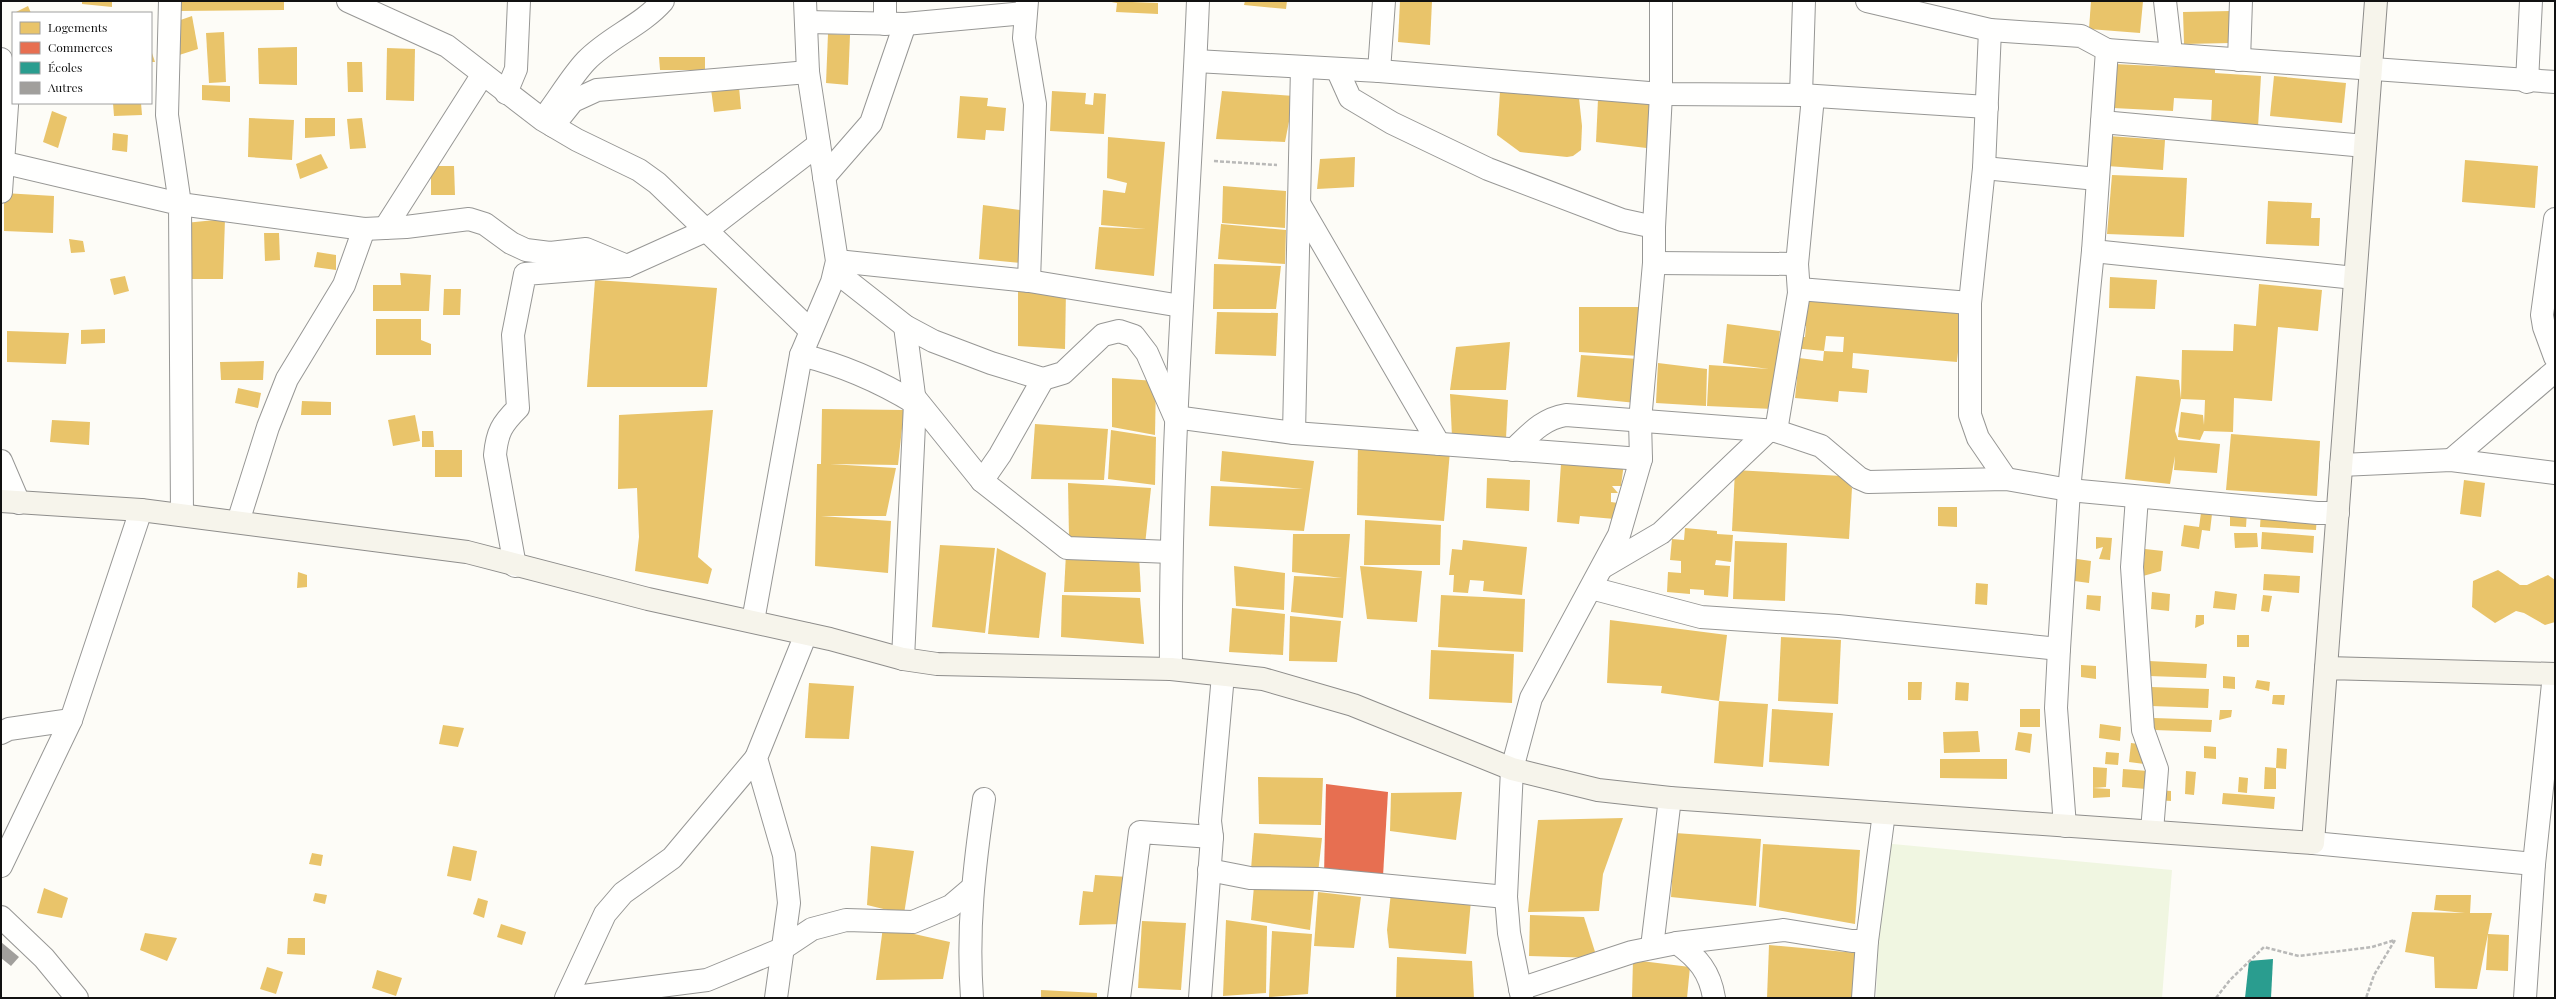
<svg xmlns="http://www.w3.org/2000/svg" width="2556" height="999" font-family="'Playfair Display',serif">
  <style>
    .pitch { fill: #f0f6e1 }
    .homes { fill: #e9c46a }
    .shops { fill: #e76f51 }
    .schools { fill: #2a9d8f }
    .building { fill: #a19f9c }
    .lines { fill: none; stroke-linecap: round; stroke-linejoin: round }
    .street-casing { stroke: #979795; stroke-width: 24 }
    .secondary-casing { stroke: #8e8d8b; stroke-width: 24 }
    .path { stroke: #b9b9b8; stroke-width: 2.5; stroke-dasharray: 4 2; stroke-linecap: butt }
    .street { stroke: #fffffe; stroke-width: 22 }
    .secondary { stroke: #f6f4eb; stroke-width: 22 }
  </style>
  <rect width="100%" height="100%" fill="#fdfcf7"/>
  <path class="pitch" d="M1882 843 2172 870 2162 998H1876Z"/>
  <g class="homes">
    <path d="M82 1H112V7L82 4Z"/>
    <path d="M179 1H284V10L179 11Z"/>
    <path d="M1106 1 1158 3V14L1116 12 1117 3Z"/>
    <path d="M1245 1H1287L1286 9 1244 5Z"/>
    <path d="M1400 1H1432L1430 45 1398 42Z"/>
    <path d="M2091 1H2143L2140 33 2089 29Z"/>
    <path d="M28 6 31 13H17L16 12Z"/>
    <path d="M2230 11 2231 43 2184 44 2183 12Z"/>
    <path d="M192 16 198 49 176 56 169 24Z"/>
    <path d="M224 32 226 82 209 83 206 33Z"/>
    <path d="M828 34 850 35 848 85 826 83Z"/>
    <path d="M297 47V85L259 84 258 48Z"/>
    <path d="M387 48 415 49 414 101 386 100Z"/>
    <path d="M151 50 155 62H151Z"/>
    <path d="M659 57H705V70H660Z"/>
    <path d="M347 62H362L363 92H348Z"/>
    <path d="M2174 62 2215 64V73L2261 76 2258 127 2211 123 2212 100 2174 98 2173 111 2113 108 2114 64 2175 67Z"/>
    <path d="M2274 76 2346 83 2342 123 2270 116Z"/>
    <path d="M202 85 230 86V102L202 100Z"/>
    <path d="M739 87 741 109 714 112 711 89Z"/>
    <path d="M1052 91 1086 93 1085 104 1093 105 1094 93 1106 94 1104 134 1050 131Z"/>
    <path d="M1222 91 1294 96 1285 142 1216 139Z"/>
    <path d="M1500 91 1579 98 1582 126 1581 150 1573 156 1567 157 1520 152 1497 135Z"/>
    <path d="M960 96 988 98 987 106 1006 108 1004 131 986 130 985 140 957 138Z"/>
    <path d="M1598 99 1654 101 1655 149 1596 142Z"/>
    <path d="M113 103H141L142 115 114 116Z"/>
    <path d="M52 111 67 117 58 148 43 142Z"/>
    <path d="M249 118 294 120 292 160 248 157Z"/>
    <path d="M305 118H335V136L305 138Z"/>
    <path d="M362 118 366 148 350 149 347 119Z"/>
    <path d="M113 133 128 135 127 152 112 150Z"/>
    <path d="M2109 136 2165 140 2163 170 2107 166Z"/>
    <path d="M1108 137 1165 142 1154 276 1095 269 1099 227 1146 229 1101 225 1103 190 1125 193 1127 183 1107 178Z"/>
    <path d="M321 154 328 168 300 179 296 164Z"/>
    <path d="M1355 157 1354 187 1317 189 1320 159Z"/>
    <path d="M2465 160 2538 166 2535 208 2462 202Z"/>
    <path d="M431 166H454L455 195H431Z"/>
    <path d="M2112 175 2187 178 2184 237 2107 234Z"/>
    <path d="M1223 186 1286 191 1285 228 1222 223Z"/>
    <path d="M4 193 54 196 53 233 4 231Z"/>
    <path d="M2268 201 2312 203 2311 218H2320L2319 246 2266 244Z"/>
    <path d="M983 205 1028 211 1022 263 979 259Z"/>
    <path d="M225 219 223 279H184L185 223Z"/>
    <path d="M1221 224 1286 230 1285 264 1218 259Z"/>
    <path d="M264 233H279L280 260 265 261Z"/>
    <path d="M69 239 83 241 85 252 71 253Z"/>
    <path d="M317 252 336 255V270L314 267Z"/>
    <path d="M1214 264 1281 266 1276 309H1213Z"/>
    <path d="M400 273 431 275 429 311H373V285H401Z"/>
    <path d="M125 276 129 291 114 295 110 279Z"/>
    <path d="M2110 277 2157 280 2155 309 2109 308Z"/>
    <path d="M595 280 717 288 707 387H587Z"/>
    <path d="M1018 283 1066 290 1065 349 1018 346Z"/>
    <path d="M2259 284 2322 290 2318 331 2278 327 2272 401 2234 398 2233 432 2204 431 2200 440 2178 437 2181 412 2203 415 2204 425 2205 400 2181 399 2182 350 2233 351 2234 324 2256 326Z"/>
    <path d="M444 289H461L460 315H443Z"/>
    <path d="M1799 293 1962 311 1957 362 1853 353 1852 368 1869 370 1867 393 1839 391 1838 402 1795 398 1799 358 1823 361 1824 351 1843 352 1844 337 1826 336 1824 351 1793 348 1794 337H1805L1806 326 1797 325Z"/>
    <path d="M1579 307H1640L1639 356 1579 352Z"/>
    <path d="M1217 312 1278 313 1276 356 1215 354Z"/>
    <path d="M376 319H421V340L431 344V355H376Z"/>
    <path d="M1727 324 1780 331 1773 409 1707 406 1709 365 1769 369 1723 363Z"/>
    <path d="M105 329V343L81 344V330Z"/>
    <path d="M7 331 69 333 66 364 7 362Z"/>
    <path d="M1510 342 1506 390H1450L1456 347Z"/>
    <path d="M1581 355 1638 359 1636 403 1577 397Z"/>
    <path d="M264 361 263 380H221L220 362Z"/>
    <path d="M1658 363 1707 369 1706 406 1656 403Z"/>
    <path d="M2136 376 2179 380 2181 399 2175 431 2178 440 2220 444 2217 473 2174 470 2175 456 2170 484 2125 479Z"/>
    <path d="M1112 378 1156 381 1155 435 1112 427Z"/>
    <path d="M238 388 261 393 258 408 235 403Z"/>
    <path d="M1450 394 1508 400 1506 438 1452 437Z"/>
    <path d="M302 401 331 402V415H301Z"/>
    <path d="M822 409 904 410 898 465 830 464 896 468 886 516H821L891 521 888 573 815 566 817 464H821Z"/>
    <path d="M713 410 698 557 712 569 708 584 635 571 639 537 637 488 618 489 619 415Z"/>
    <path d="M415 415 420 441 393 446 388 420Z"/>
    <path d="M52 420 90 422 89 445 50 442Z"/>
    <path d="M1035 424 1108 429 1104 480 1031 479Z"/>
    <path d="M1111 430 1156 437 1155 485 1108 479Z"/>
    <path d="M422 431H433L434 447H422Z"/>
    <path d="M2231 434 2320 441 2317 496 2226 490Z"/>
    <path d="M1358 442 1450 451 1444 521 1357 515Z"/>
    <rect x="435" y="450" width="27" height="27"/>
    <path d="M1222 451 1314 461 1304 531 1209 526 1211 486 1303 489 1220 481Z"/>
    <path d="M1624 463 1621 486H1612L1618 493H1611V502L1618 503 1615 519 1580 516 1579 524 1557 522 1561 464Z"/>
    <path d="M1735 470 1842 476 1852 488 1849 539 1732 531Z"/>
    <path d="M1487 478 1530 480 1529 511 1486 508Z"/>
    <path d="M2464 480 2485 483 2481 517 2460 514Z"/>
    <path d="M1068 483 1151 488 1145 545 1069 537Z"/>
    <path d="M1938 507H1957V527L1938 526Z"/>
    <path d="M2230 509 2247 510 2246 527 2230 526Z"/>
    <path d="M2261 510 2317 513 2316 530 2260 527Z"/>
    <path d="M2201 513 2212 514 2210 531 2202 530 2199 549 2181 546 2184 525 2199 527Z"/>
    <path d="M1365 520 1441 525 1440 565H1364Z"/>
    <path d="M1685 528 1717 531V534L1733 535 1731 562 1716 560 1715 565 1730 566 1728 597 1704 595V590L1690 589V594L1667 592 1668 572 1681 573V561L1670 560 1672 539 1684 540Z"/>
    <path d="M2262 532 2314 536 2313 553 2261 549Z"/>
    <path d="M2234 533H2257L2258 547 2235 548Z"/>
    <path d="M1293 534H1350L1343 618 1291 612 1294 576 1342 578 1292 572Z"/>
    <path d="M2096 537 2112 538 2110 560 2099 559 2103 547 2096 549Z"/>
    <path d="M1463 540 1527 547 1522 595 1483 591 1484 581 1470 580 1468 593 1453 592 1454 575H1449L1452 549 1462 550Z"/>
    <path d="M1735 541 1787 543 1785 601 1733 599Z"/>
    <path d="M940 545 995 548 985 633 932 627Z"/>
    <path d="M997 548 1046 573 1039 638 988 634Z"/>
    <path d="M2145 549 2163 551 2161 571 2143 576Z"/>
    <path d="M1066 553 1139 556 1141 592H1064Z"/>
    <path d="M2070 558 2091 561 2089 583 2067 580Z"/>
    <path d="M1234 566 1285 573 1284 610 1236 606Z"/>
    <path d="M1360 566 1422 571 1417 622 1367 619Z"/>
    <path d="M2498 570 2520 585H2527L2548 575 2555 580V622L2545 625 2524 613 2516 611 2495 623 2472 607 2473 581Z"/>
    <path d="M298 572 307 575V587L297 588Z"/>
    <path d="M2264 574 2300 576 2299 593 2263 590Z"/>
    <path d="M1976 583 1988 584 1987 605 1975 604Z"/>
    <path d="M2215 591 2237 594 2235 610 2213 608Z"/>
    <path d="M2152 592 2170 594 2169 611 2151 609Z"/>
    <path d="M1062 595 1140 598 1144 644 1061 637Z"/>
    <path d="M1441 595 1525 599 1523 652 1438 647Z"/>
    <path d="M2087 595 2101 596 2100 611 2086 609Z"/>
    <path d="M2263 595 2272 596 2269 612 2261 611Z"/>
    <path d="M1232 608 1285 614 1283 655 1229 652Z"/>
    <path d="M2196 615H2204V624L2195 628Z"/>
    <path d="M1290 616 1341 621 1337 662 1289 661Z"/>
    <path d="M1610 620 1727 635 1719 701 1768 704 1763 767 1714 763 1719 701 1661 693 1662 686 1607 683Z"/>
    <rect x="2237" y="635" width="12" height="12"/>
    <path d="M1781 637 1841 640 1838 704 1778 701Z"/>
    <path d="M1431 650 1514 654 1512 703 1429 699Z"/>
    <path d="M2149 661 2207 664 2206 678 2149 676Z"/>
    <path d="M2081 665 2096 666V679L2081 677Z"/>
    <path d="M2223 676 2235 677V689L2223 688Z"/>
    <path d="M2257 680 2270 682 2269 691 2255 688Z"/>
    <path d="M1908 682H1922L1921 700H1908Z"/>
    <path d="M1956 682 1969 683 1968 701 1955 700Z"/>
    <path d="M809 683 854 686 849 739 805 738Z"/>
    <path d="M2151 687 2209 689 2208 708 2151 706Z"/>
    <path d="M2273 695H2285L2284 705 2272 704Z"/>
    <path d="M1772 709 1833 713 1829 766 1769 762Z"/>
    <rect x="2020" y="709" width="20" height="18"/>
    <path d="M2220 710H2232L2231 717 2219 720Z"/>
    <path d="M2154 718 2212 720 2211 732 2154 730Z"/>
    <path d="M2100 724 2121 727 2120 741 2099 738Z"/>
    <path d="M443 725 464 728 458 747 439 744Z"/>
    <path d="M1978 731 1980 752 1944 753 1943 732Z"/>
    <path d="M2018 732 2032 734 2030 753 2015 750Z"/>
    <path d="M2131 743 2154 746 2152 765 2129 762Z"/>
    <path d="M2204 746 2216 747V759L2204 758Z"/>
    <path d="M2277 748 2287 749 2286 769 2276 768Z"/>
    <path d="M2106 752 2119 753 2118 765 2105 764Z"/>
    <path d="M1940 759H2007V779L1940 778Z"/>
    <path d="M2093 767 2107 768 2106 787 2093 788 2110 789V797L2093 798Z"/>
    <path d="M2265 767 2276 768V789H2264Z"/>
    <path d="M2123 769 2148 771 2146 789 2122 787Z"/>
    <path d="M2186 771 2196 772 2194 795 2185 794Z"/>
    <path d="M1258 777 1323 778 1321 825 1259 824Z"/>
    <path d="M2239 777 2248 778 2247 793 2238 792Z"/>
    <path d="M2156 790 2171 791V801L2155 800Z"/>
    <path d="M1462 792 1456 840 1390 831 1391 793Z"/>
    <path d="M2223 793 2275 797 2274 809 2222 804Z"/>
    <path d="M1623 818 1603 874 1599 911 1528 912 1538 820Z"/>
    <path d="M1254 833 1322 838 1318 873 1251 869Z"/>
    <path d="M1675 833 1761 839 1756 906 1671 897Z"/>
    <path d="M1763 844 1860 850 1855 924 1759 907Z"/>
    <path d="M453 846 477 851 471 881 447 876Z"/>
    <path d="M871 846 914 851 904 914 867 905Z"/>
    <path d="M312 853 323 855 321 866 309 864Z"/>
    <path d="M1095 875 1128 877 1124 924 1079 925 1083 891 1093 892Z"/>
    <path d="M1254 886 1314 890 1310 930 1251 920Z"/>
    <path d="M44 888 68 898 62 918 37 913Z"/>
    <path d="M1318 892 1361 897 1354 948 1314 946Z"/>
    <path d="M1391 892 1471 901 1466 954 1389 948 1387 930Z"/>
    <path d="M315 893 327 895 325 904 313 901Z"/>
    <path d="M2436 895H2471L2470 913H2492L2488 934 2509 935 2508 971 2486 970 2488 934 2477 989 2435 988 2434 957 2405 952 2412 912 2465 913 2434 910Z"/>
    <path d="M478 898 488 901 484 918 473 914Z"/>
    <path d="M1530 915 1584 917 1597 958 1529 956Z"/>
    <path d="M1226 920 1267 926 1266 993 1223 996Z"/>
    <path d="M1142 921 1186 923 1181 990 1138 988Z"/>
    <path d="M501 924 526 932 522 945 497 937Z"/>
    <path d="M883 927 950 942 943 979 876 980Z"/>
    <path d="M1272 931 1312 934 1308 994 1269 997Z"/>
    <path d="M145 933 177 938 167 961 140 950Z"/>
    <path d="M288 938H305V955L287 954Z"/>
    <path d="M1769 945 1857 953 1854 998H1767Z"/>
    <path d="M1397 957 1472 961 1474 998H1396Z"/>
    <path d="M1633 960 1690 967 1687 998H1632Z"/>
    <path d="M267 967 283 972 276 994 260 989Z"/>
    <path d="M377 970 402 978 396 996 372 988Z"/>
    <path d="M1041 990 1097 993V998H1041Z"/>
  </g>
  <path class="shops" d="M1326 784 1388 792 1383 876 1324 875Z"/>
  <path class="schools" d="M2273 959 2271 998H2245L2249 961Z"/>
  <path class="building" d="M1 942 19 957 11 966 1 958Z"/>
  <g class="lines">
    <defs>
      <g id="street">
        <path d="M170 1 167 115 180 204 364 229 406 227 469 219 485 224 511 243 526 250 550 253 586 249 627 266"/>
        <path d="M348 1 447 46 543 120 577 140 639 170 657 183 810 330"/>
        <path d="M885 1V24"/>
        <path d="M1027 1 1024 38 1035 104 1029 281"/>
        <path d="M1867 1 1990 30 2081 36 2107 50 2093 251 2069 490 2059 649 2056 708 2065 826"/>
        <path d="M2165 1 2171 53"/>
        <path d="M806 22 905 24 1025 13"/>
        <path d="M1990 30 1984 168 1970 303V415L1978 438 2006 479"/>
        <path d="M2107 50 2555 82"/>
        <path d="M1 59 8 91 1 192"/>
        <path d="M2239 60 2241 1"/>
        <path d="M1196 61 1379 71 1661 94 1801 95 1987 107"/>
        <path d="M1337 69 1350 98 1392 123 1488 169 1622 220 1654 227"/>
        <path d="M1379 71 1384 1"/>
        <path d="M2527 82 2531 1"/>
        <path d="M506 93 516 69 519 1"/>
        <path d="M1801 95 1804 1"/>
        <path d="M549 111C561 95 572 76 586 61 609 37 641 26 663 1"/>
        <path d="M2102 122 2365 146"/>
        <path d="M553 126 573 101 597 90 808 72"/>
        <path d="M1 162 180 204 182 515"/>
        <path d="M1984 168 2097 179"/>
        <path d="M824 177 871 123 905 24"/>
        <path d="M1300 205 1439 444"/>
        <path d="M2555 219 2542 315 2544 327 2555 357"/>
        <path d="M385 228 483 74"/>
        <path d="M2093 251 2355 278"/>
        <path d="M837 261 1029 281 1181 306"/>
        <path d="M1654 263 1797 264"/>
        <path d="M835 271 905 326 933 341 991 363 1043 379 1063 373 1103 335 1119 331 1134 336 1147 353 1175 417 1294 433 1641 459"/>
        <path d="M1799 293V289L1970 303"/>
        <path d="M801 355C842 365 879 381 915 403"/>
        <path d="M915 398 982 481 1067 548 1171 552"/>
        <path d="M1776 431 1799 293 1797 264 1813 97"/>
        <path d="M1294 433 1302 67"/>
        <path d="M1513 450C1530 434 1542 419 1566 415L1776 431 1821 446 1859 478 1868 482 2006 479 2069 490 2317 513H2338"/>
        <path d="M2451 460 2555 371"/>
        <path d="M1 461 19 503"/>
        <path d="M2341 465 2451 460 2555 473"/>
        <path d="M982 481 1000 455 1043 379"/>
        <path d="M2137 497 2132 567 2143 730 2157 769 2152 831"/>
        <path d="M238 522 268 427 287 379 344 285 364 229"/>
        <path d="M515 566 495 455C497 432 502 424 518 408L513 335 525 274 627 266 707 230 819 144"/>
        <path d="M1603 567 1661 533 1767 432"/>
        <path d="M1591 588 1701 617 1838 626 2059 649"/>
        <path d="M753 621 801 355 832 282 837 261 808 72 805 1"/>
        <path d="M903 659 915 403 905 326"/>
        <path d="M1171 669C1169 446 1189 224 1198 1"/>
        <path d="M1 733 9 729 71 720"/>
        <path d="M2313 843 2534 864"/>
        <path d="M1 866 71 720 141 510"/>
        <path d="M1209 870 1250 878 1318 879 1506 897"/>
        <path d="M1 917 44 958 77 998"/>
        <path d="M1677 943 1784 930 1852 941H1867L1884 813"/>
        <path d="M1652 947 1670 798"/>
        <path d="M1520 989 1632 952 1677 943C1698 958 1710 972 1714 998"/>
        <path d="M566 998 605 914 623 893 672 858 756 758"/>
        <path d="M568 998 707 980 782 949 812 929 846 920 913 922 951 906 971 889"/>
        <path d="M776 998 789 903 784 855 756 758 806 634"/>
        <path d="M972 998C967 929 974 867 984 799"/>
        <path d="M1119 998 1140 832 1212 837"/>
        <path d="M1200 998 1212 837 1210 821 1223 675"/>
        <path d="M1522 998 1509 933 1506 897 1512 769 1531 698 1619 535 1641 459 1640 421 1654 263V227L1661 94V1"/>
        <path d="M1863 998 1867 941"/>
        <path d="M2525 998 2534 864 2554 674"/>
      </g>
      <g id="secondary">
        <path d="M1 501 141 510 467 552 648 599 830 639 903 659 937 664 1171 669 1263 679 1353 705 1512 769 1598 790 1670 798 2313 843 2326 668 2555 674"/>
        <path d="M2326 668 2376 1"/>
      </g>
    </defs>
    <use href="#street" class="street-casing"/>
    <use href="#secondary" class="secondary-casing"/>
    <g class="path">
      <path d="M1214 161 1277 165"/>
      <path d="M2216 998 2230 980 2264 947 2299 956 2372 947 2395 940 2374 975 2366 998"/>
    </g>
    <use href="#street" class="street"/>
    <use href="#secondary" class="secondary"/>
  </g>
  <rect width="2556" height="999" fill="none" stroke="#111111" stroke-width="4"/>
  <rect x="12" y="12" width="140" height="92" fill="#ffffff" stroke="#a0a0a0"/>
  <rect x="20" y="22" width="20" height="12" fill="#e9c46a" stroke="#a0a0a0"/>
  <text x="48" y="32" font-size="12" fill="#111111">Logements</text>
  <rect x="20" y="42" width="20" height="12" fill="#e76f51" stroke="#a0a0a0"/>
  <text x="48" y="52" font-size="12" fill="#111111">Commerces</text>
  <rect x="20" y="62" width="20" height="12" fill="#2a9d8f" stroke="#a0a0a0"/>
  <text x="48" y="72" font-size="12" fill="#111111">Écoles</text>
  <rect x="20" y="82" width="20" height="12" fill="#a19f9c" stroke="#a0a0a0"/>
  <text x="48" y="92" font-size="12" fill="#111111">Autres</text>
</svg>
